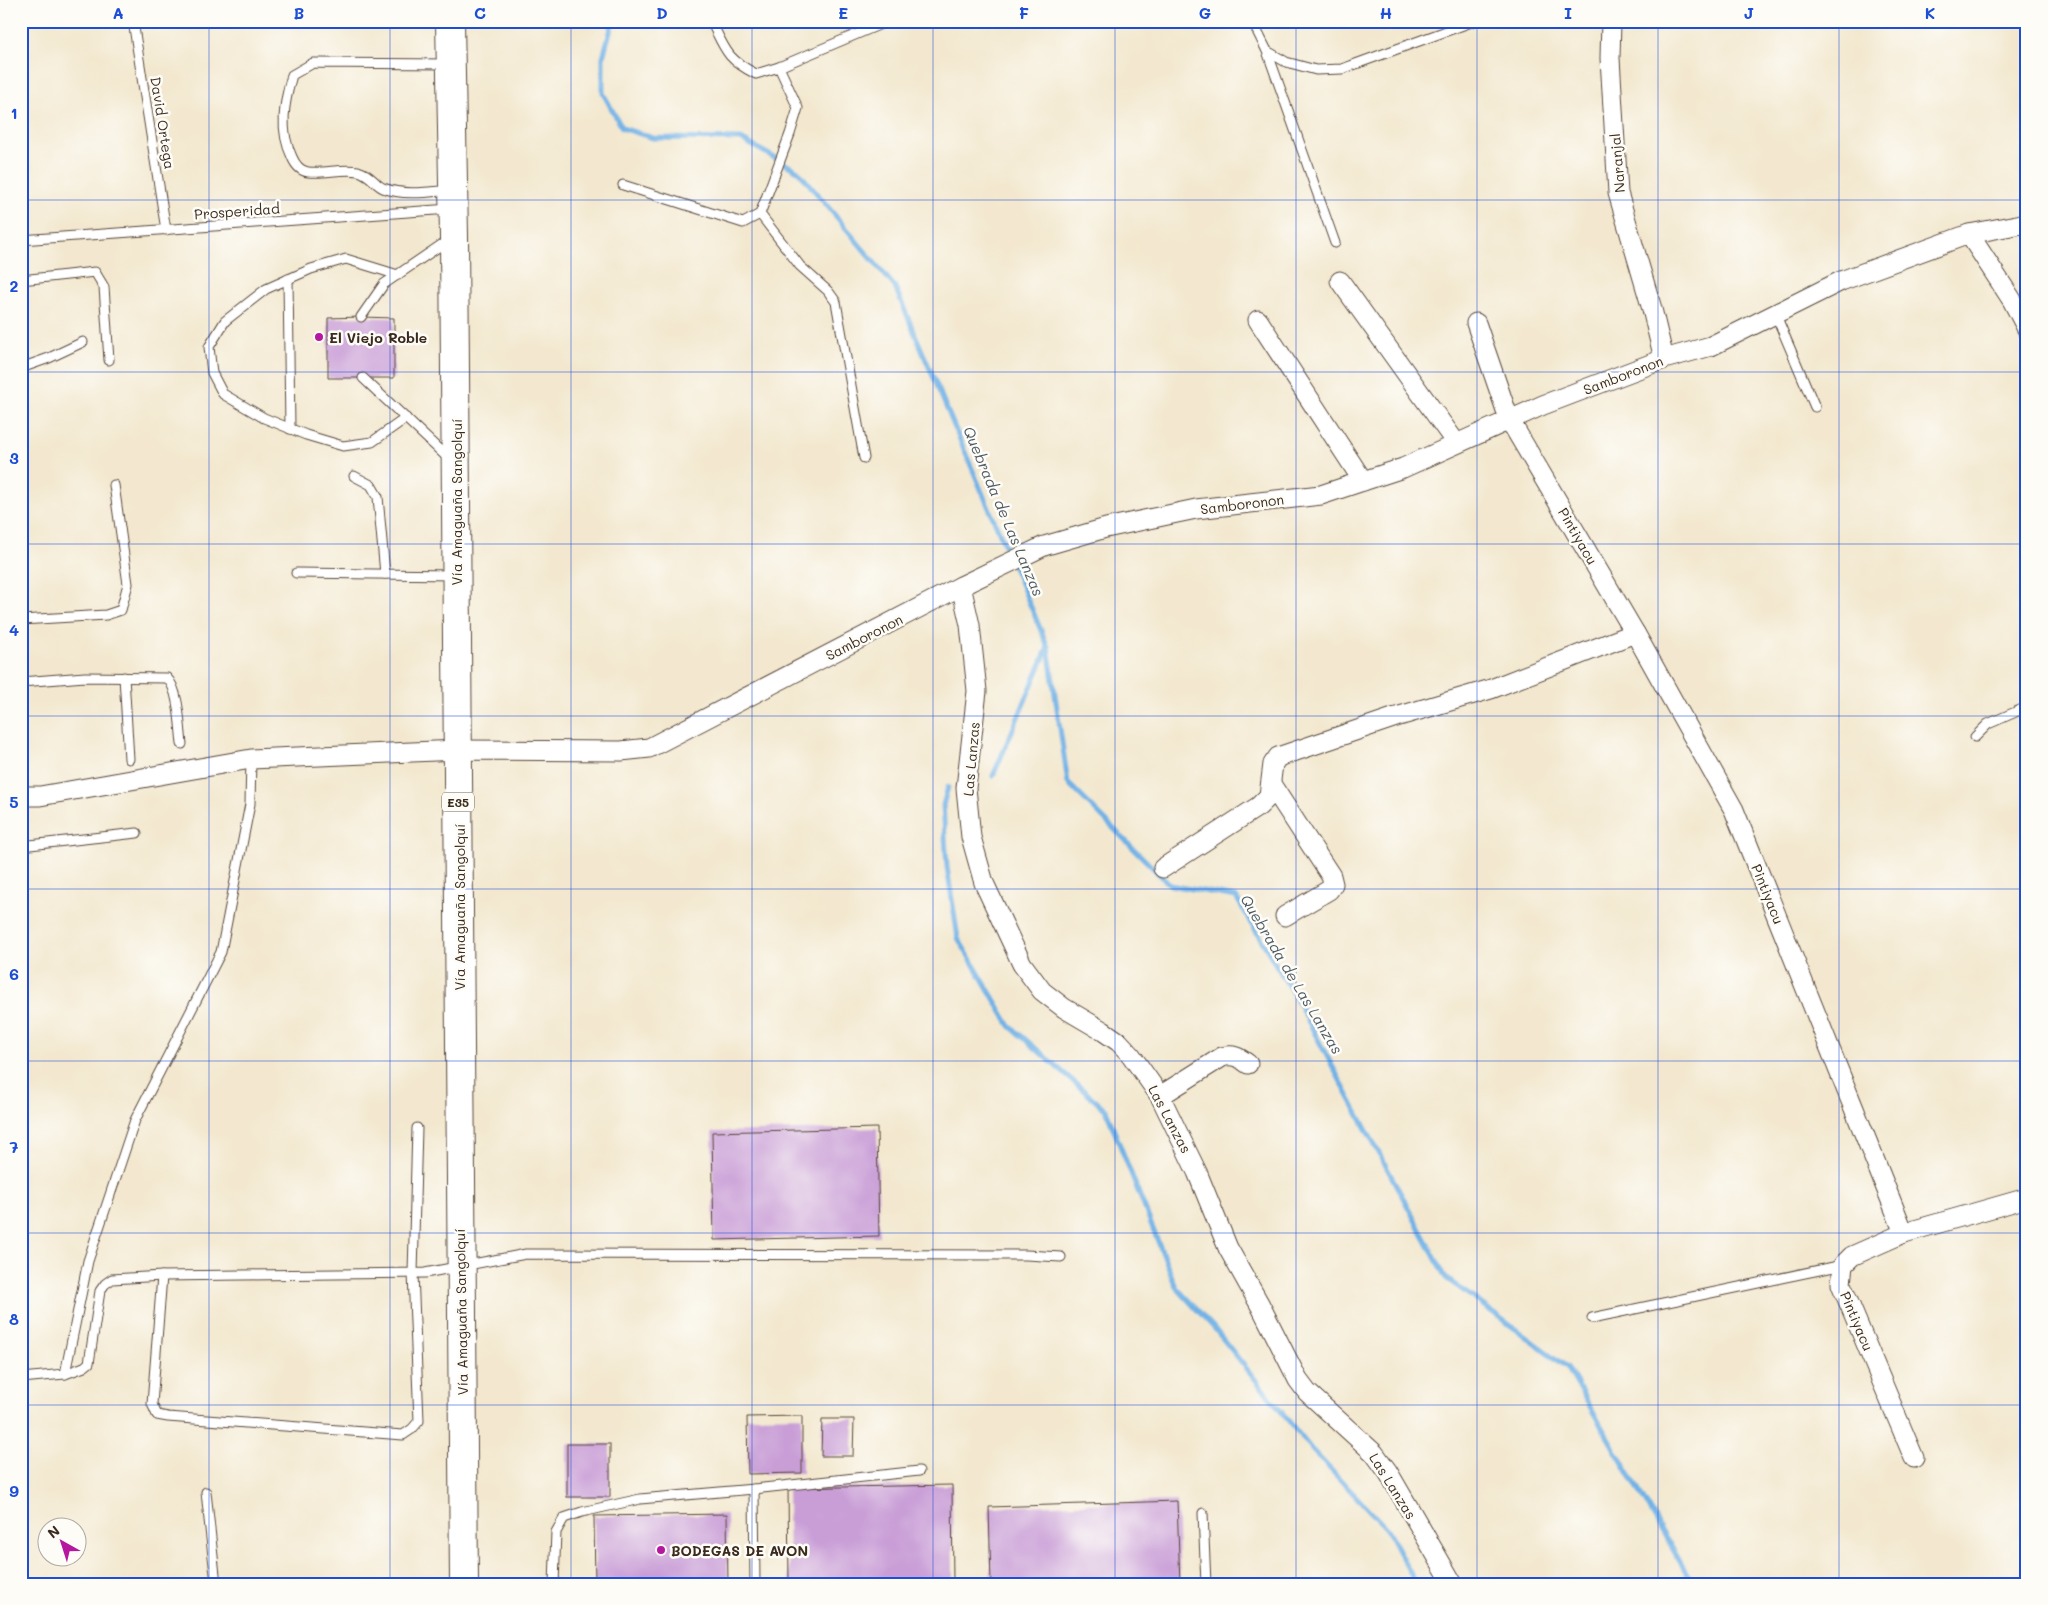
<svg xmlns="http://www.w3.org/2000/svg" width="2048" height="1605" font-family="Mali,sans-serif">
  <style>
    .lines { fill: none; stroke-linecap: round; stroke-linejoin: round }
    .stream { stroke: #72b2e6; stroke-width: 5 }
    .building { fill: #c99ed7 }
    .lane-casing { stroke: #574639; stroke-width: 11 }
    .street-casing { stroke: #574639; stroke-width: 21 }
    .highway-casing { stroke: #574639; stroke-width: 30 }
    .lane { stroke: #fff; stroke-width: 9 }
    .street { stroke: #fff; stroke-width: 19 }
    .highway { stroke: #fff; stroke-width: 28 }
    .grid { fill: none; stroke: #1d4ed8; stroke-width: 1; stroke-opacity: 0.55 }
    .poi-dot { fill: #b5179e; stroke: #fdfcf7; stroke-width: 2 }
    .labels { text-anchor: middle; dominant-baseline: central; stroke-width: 5; stroke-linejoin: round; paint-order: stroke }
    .shield { fill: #fdfcf7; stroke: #75695f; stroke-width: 1 }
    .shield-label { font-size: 12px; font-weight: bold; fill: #3b2a1e }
    .street-label { font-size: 14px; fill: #3b2a1e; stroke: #fdfcf7 }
    .poi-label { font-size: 14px; font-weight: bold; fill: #3b2a1e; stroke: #fdfcf7; text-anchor: start }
    .water-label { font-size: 15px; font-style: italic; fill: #4e5a64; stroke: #fdfcf7 }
    .neatline { fill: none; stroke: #1d4ed8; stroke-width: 2 }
    .grid-label { font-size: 16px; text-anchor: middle; font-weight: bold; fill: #1d4ed8 }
  </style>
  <rect width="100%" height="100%" fill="#fdfcf7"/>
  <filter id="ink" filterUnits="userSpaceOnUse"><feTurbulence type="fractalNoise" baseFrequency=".02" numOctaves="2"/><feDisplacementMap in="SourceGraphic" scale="10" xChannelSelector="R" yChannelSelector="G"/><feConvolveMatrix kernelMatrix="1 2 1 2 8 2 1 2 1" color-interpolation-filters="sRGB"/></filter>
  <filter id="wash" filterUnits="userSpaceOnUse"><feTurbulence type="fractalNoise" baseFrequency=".0096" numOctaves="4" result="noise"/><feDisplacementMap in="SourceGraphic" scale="20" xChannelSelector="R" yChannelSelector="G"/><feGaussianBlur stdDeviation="1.12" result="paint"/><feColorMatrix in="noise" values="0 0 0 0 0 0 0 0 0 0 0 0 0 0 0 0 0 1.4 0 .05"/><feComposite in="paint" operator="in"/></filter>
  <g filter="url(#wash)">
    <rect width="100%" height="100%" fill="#f3e8cf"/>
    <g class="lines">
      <g class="stream">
        <path d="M613 21 603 57V93L622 128 653 138 741 139 798 171 895 287 1048 647 1068 783 1170 885 1236 897 1298 1002 1446 1278 1567 1367 1693 1584"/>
        <path d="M993 776 1048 647"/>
        <path d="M948 787 943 805 947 867 958 938 1010 1026 1106 1110 1176 1287 1214 1328 1312 1450 1387 1529 1416 1584"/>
      </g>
    </g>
    <g id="blocks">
      <g class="building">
        <path d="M361 317 394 318V378H328V318Z"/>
        <path d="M877 1128 879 1236 714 1240 712 1132Z"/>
        <path d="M802 1416V1473L748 1474 747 1417Z"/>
        <path d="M822 1419H854L853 1456H821Z"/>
        <rect x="567" y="1444" width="43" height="53"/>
        <path d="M952 1485 953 1584H789L788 1488Z"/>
        <path d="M1177 1501 1180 1584H991L989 1507Z"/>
        <path d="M727 1514 728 1584H595L594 1516Z"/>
      </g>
    </g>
  </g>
  <g filter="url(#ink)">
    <use href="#blocks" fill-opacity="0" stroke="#574639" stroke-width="1"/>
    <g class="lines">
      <defs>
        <g id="lane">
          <path d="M133 21 166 230"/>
          <path d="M711 21C725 49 726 59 756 74L779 67 888 21"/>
          <path d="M1252 21 1267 51 1286 62 1316 70 1342 69 1474 21"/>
          <path d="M1267 51 1335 243"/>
          <path d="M448 64 313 63 292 75C284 103 279 130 292 157 295 164 300 171 308 172 324 174 342 168 358 171 372 175 374 184 383 188 405 196 428 192 451 190"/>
          <path d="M623 185 743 223 760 214 790 134 798 108 779 67"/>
          <path d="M760 214 800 266 828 291 836 302 864 458"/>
          <path d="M21 240 450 209"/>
          <path d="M398 275 346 259 311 269 266 289 225 321 209 347 212 373 223 394 264 418 306 435 343 446 372 442 406 418"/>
          <path d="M288 279 290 429"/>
          <path d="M21 280 95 272 104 287 109 360"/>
          <path d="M1775 313 1815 407"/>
          <path d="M361 317 384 284 450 239"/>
          <path d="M21 368 49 358 83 342"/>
          <path d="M363 378 450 460"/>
          <path d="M354 476 371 485 378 497 385 574"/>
          <path d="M296 573 454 575"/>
          <path d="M21 620 106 615 121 610 128 584 114 485"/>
          <path d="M124 677 129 759"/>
          <path d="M21 682 85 677 167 678C179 689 180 728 182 744"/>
          <path d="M1975 737 1988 724 2027 707"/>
          <path d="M21 846 137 833"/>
          <path d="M162 1276 152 1404 157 1415 168 1417 403 1435 412 1429 419 1421 413 1273 417 1128"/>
          <path d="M1592 1318 1843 1265"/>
          <path d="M65 1374 84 1367 89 1363 100 1291 105 1284 112 1279 162 1276 425 1273 526 1254 1026 1255 1061 1257"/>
          <path d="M21 1378 65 1374 88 1261 135 1120 221 952 250 804 251 759"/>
          <path d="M754 1489 755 1584"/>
          <path d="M206 1492 216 1584"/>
          <path d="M1203 1513 1206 1584"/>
          <path d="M554 1584 556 1532 564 1518 582 1512 640 1499 754 1489 919 1471"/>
        </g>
        <g id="street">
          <path d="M1611 21 1610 58 1618 193 1652 309 1664 359"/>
          <path d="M1969 234 2012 300 2027 329"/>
          <path d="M1340 281 1456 443"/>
          <path d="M1258 320 1363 481"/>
          <path d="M1476 323 1509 419 1635 633 1734 810 1904 1233 1852 1256 1843 1265 1841 1284 1914 1458"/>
          <path d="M961 586 970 625 977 691 966 788 971 837 984 883 1022 964 1042 991 1064 1008 1103 1031 1119 1042 1131 1055 1160 1096 1197 1172 1228 1248 1260 1305 1298 1380 1307 1392 1374 1453 1388 1472 1453 1584"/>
          <path d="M1271 784 1331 876 1333 884 1329 890 1285 916"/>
          <path d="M21 796H40L251 759 458 750 621 751 649 748 961 586 1044 546 1106 528 1196 509 1321 495 1363 481 1403 468 1543 405 1664 359 1711 346 1841 281 1969 234 2027 223"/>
          <path d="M1163 868 1259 806 1269 796 1273 764 1278 757 1396 717 1491 689 1635 633"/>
          <path d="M1160 1096 1222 1057C1233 1054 1239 1057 1248 1064"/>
          <path d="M1904 1233 2027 1198"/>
        </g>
        <path id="highway" d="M450 21 454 236 464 1584"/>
      </defs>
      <use href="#lane" class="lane-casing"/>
      <use href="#street" class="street-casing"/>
      <use href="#highway" class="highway-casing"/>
      <use href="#lane" class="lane"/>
      <use href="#street" class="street"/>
      <use href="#highway" class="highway"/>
    </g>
  </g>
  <path class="grid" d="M209 21V1584M390 21V1584M571 21V1584M752 21V1584M933 21V1584M1115 21V1584M1296 21V1584M1477 21V1584M1658 21V1584M1839 21V1584M21 200H2027M21 372H2027M21 544H2027M21 716H2027M21 889H2027M21 1061H2027M21 1233H2027M21 1405H2027"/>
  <g class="poi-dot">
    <circle cx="319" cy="337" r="5"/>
    <circle cx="661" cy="1550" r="5"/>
  </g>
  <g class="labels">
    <rect class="shield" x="442" y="792.5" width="32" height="19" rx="4"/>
    <g class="shield-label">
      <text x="458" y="802">E35</text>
    </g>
    <g class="street-label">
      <text transform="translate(163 123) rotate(81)">David Ortega</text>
      <text transform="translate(1617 163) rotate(-95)">Naranjal</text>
      <text transform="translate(237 211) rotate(-4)">Prosperidad</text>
      <text transform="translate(1623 375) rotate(-21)">Samboronon</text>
      <text transform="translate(456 502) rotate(-90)">Vía Amaguaña Sangolquí</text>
      <text transform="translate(1242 504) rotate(-7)">Samboronon</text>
      <text transform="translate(1578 536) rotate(60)">Pintiyacu</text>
      <text transform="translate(864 637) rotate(-27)">Samboronon</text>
      <text transform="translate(971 759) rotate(-85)">Las Lanzas</text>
      <text transform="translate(1768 894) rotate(68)">Pintiyacu</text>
      <text transform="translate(459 907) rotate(-90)">Vía Amaguaña Sangolquí</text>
      <text transform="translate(1170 1119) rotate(62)">Las Lanzas</text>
      <text transform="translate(461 1312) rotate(-91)">Vía Amaguaña Sangolquí</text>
      <text transform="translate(1857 1321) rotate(67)">Pintiyacu</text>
      <text transform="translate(1393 1486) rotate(58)">Las Lanzas</text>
    </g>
    <g class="poi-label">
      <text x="329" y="337">El Viejo Roble</text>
      <text x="671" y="1550">BODEGAS DE AVON</text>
    </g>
    <g class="water-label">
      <text transform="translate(1004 511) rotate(67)">Quebrada de Las Lanzas</text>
      <text transform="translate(1292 974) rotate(59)">Quebrada de Las Lanzas</text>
    </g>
  </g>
  <rect width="2048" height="1605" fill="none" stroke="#fdfcf7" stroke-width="55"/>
  <g transform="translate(62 1542) rotate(321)"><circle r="24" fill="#fdfcf7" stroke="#afa8a0"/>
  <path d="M0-4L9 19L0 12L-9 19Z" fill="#b5179e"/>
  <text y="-8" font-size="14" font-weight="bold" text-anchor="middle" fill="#3b2a1e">N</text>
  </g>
  <rect x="28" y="28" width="1992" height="1550" class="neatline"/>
  <g class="grid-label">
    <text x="118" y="19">A</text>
    <text x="299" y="19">B</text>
    <text x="480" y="19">C</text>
    <text x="662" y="19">D</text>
    <text x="843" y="19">E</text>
    <text x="1024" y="19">F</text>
    <text x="1205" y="19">G</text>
    <text x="1386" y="19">H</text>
    <text x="1568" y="19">I</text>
    <text x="1749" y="19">J</text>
    <text x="1930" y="19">K</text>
    <text x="14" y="119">1</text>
    <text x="14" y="292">2</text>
    <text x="14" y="464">3</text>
    <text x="14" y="636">4</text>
    <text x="14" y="808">5</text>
    <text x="14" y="980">6</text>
    <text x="14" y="1153">7</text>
    <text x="14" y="1325">8</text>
    <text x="14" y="1497">9</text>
  </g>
</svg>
